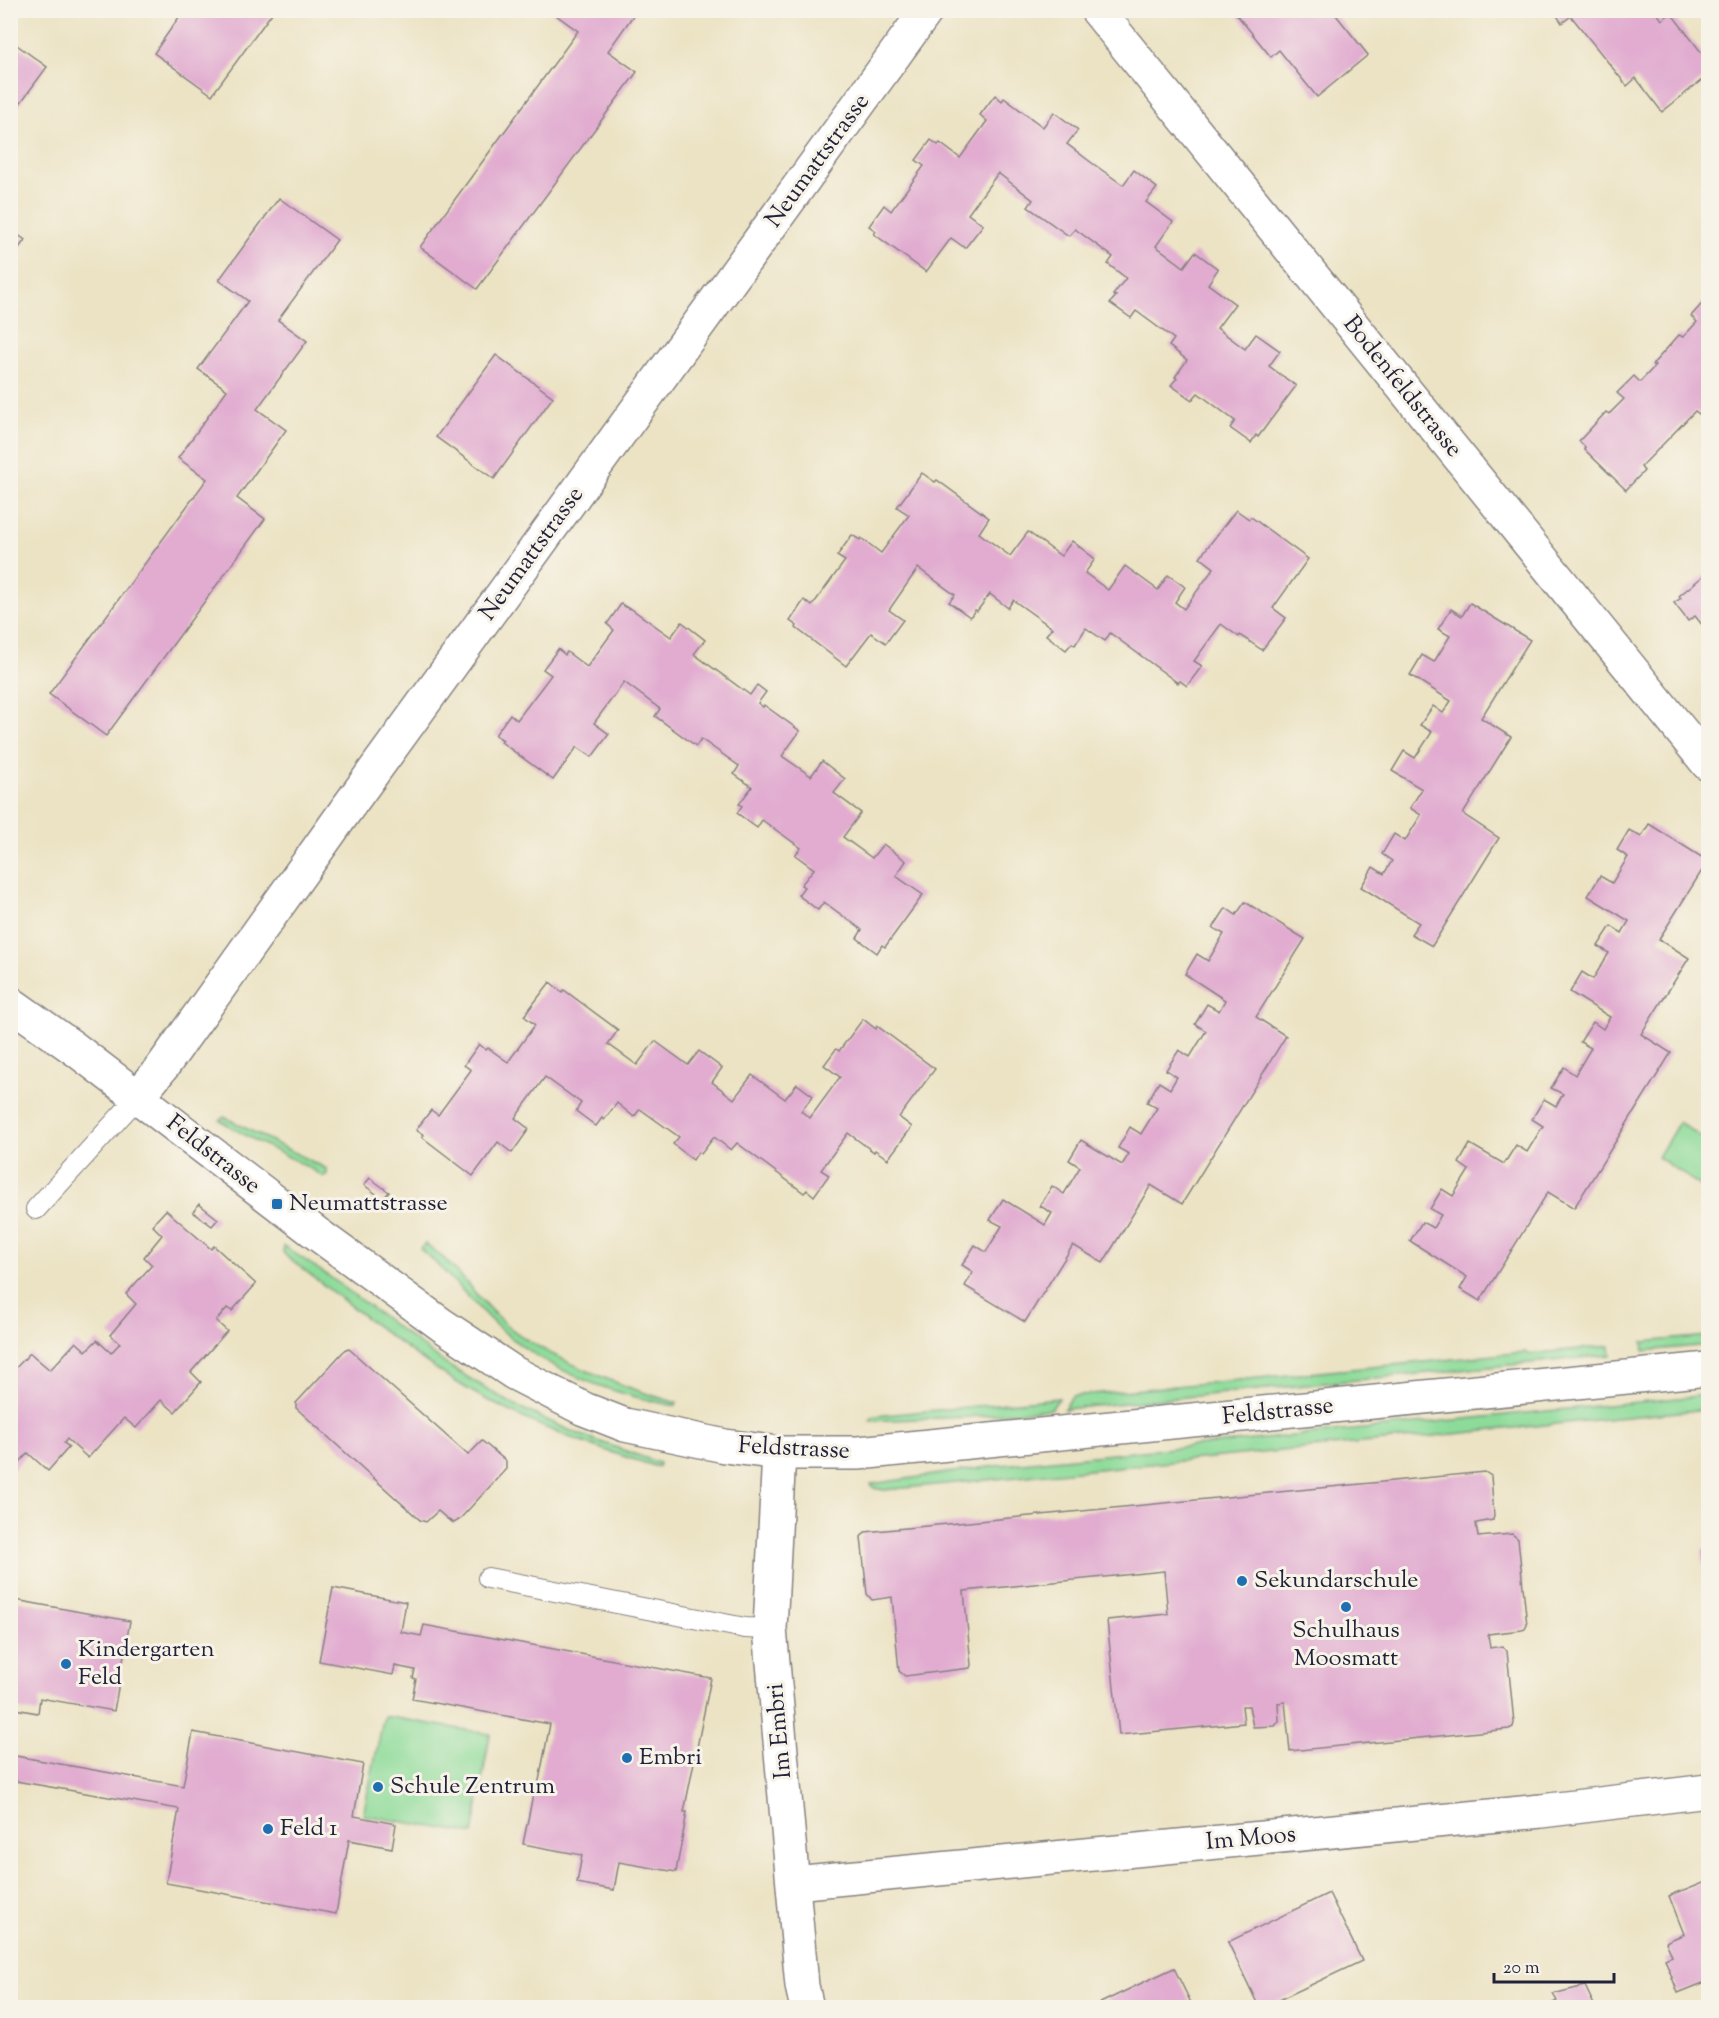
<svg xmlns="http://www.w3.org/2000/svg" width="1719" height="2018" font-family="'Sorts Mill Goudy',serif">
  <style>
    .green { fill: #8ddb99; stroke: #587e6a; stroke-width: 1.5 }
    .building { fill: #e1acd0 }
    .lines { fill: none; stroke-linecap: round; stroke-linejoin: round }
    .lane-casing { stroke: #878280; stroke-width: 22 }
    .street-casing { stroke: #878280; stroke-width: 36 }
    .secondary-casing { stroke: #878280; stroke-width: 36 }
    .lane { stroke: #fff; stroke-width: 20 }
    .street { stroke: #fff; stroke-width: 33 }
    .secondary { stroke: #fff; stroke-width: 33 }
    .poi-dot { fill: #1f6fb2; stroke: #f7f3e8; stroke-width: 2 }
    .labels { text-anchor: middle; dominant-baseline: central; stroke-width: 6; stroke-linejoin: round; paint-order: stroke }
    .street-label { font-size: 24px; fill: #22223b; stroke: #f7f3e8 }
    .poi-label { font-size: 24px; fill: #22223b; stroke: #f7f3e8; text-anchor: start }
  </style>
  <rect width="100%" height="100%" fill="#f7f3e8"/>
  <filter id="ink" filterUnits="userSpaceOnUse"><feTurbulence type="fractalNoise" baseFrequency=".0167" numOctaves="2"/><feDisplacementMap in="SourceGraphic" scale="12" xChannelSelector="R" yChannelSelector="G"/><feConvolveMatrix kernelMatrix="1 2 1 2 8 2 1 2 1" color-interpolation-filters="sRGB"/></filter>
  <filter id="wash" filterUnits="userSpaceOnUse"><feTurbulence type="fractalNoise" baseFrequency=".008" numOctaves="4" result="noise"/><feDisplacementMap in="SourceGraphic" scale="24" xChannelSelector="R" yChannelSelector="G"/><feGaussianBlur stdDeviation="1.35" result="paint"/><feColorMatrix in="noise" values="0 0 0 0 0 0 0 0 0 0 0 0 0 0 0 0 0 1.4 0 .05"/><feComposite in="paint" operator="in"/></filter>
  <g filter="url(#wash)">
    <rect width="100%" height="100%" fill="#ece3c4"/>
    <g class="green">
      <path d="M224 1117 327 1169V1174L324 1177C291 1155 253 1143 220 1120Z"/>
      <path d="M1679 1122 1708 1142V1191L1658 1157Z"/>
      <path d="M425 1244C456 1263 476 1299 503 1322 541 1356 627 1389 677 1403L676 1406C611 1394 548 1372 498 1327 471 1302 449 1273 420 1249Z"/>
      <path d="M284 1246 330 1277 447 1365 512 1404 573 1432 659 1463 658 1467C587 1446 519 1421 456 1382 397 1345 343 1299 287 1257L283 1252Z"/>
      <path d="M1708 1336V1345L1644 1351 1643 1342Z"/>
      <path d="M1610 1346 1611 1355 1064 1409 1072 1396 1526 1352 1529 1354Z"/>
      <path d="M1708 1395V1409L884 1490 874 1488 871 1484 1002 1465Z"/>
      <path d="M1059 1398 1051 1409 968 1417 870 1421 873 1417 876 1416Z"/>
      <path d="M384 1716 490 1734 473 1834 363 1815Z"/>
    </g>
    <g id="blocks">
      <g class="building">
        <path d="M184 10H269L272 13 212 95 154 53Z"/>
        <path d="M549 10H637L608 51 637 72 477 289 420 247 578 31Z"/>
        <path d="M1233 10H1332L1368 55 1317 97 1279 50 1271 57Z"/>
        <path d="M1553 10H1655L1662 20 1671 13 1708 61V75L1662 112 1636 78 1627 86 1571 16 1562 23Z"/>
        <path d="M10 40 47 67 10 117Z"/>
        <path d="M995 95 1002 101 1004 98 1043 127 1054 112 1078 130 1067 144 1092 163 1123 185 1134 170 1157 188 1146 202 1173 222 1156 246 1184 267 1195 252 1218 269 1208 284 1235 304 1217 328 1245 349 1256 334 1280 351 1269 366 1296 386 1258 437 1256 435 1251 443 1230 428 1235 421 1198 393 1192 400 1171 385 1177 378 1175 377 1187 360 1169 346 1174 339 1136 311 1131 318 1110 303 1116 296 1113 295 1126 278 1108 264 1113 257 1075 229 1069 236 1028 207 1033 200 998 173 968 214 983 225 965 248 951 238 926 272 874 234 876 231 869 226 884 205 891 211 924 166 916 160 931 140 938 145 940 143 960 158 987 121 980 115Z"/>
        <path d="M279 198 337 240 278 320 307 341 257 409 286 430 237 498 265 519 106 736 49 694 207 479 178 458 227 390 198 369 248 301 219 280Z"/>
        <path d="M10 229 25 240 10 260Z"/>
        <path d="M1708 297V404L1699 414 1695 411 1641 467 1644 471 1626 490 1584 449 1585 447 1579 441 1606 412 1609 414 1624 399 1617 393 1634 376 1640 382 1655 366 1652 365 1679 335 1683 337 1697 322 1691 316Z"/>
        <path d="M496 355 553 397 494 479 436 437Z"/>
        <path d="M922 473 935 482 937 480 989 518 979 533 1010 556 1028 532 1061 556 1072 541 1095 559 1085 573 1108 590 1125 566 1158 590 1168 575 1185 587 1175 602 1184 609 1214 568 1200 557 1236 510 1249 519 1251 517 1308 559 1273 608 1286 618 1262 650 1240 635 1239 637 1221 624 1194 661 1202 666 1187 686 1180 681 1178 683 1110 633 1105 641 1086 628 1075 645 1072 643 1066 650 1046 635 1052 628 1013 600 1008 608 990 594 977 611 975 610 970 617 949 602 955 595 918 568 889 610 903 620 886 643 871 633 846 666 796 628 797 626 790 621 804 600 812 606 845 561 837 556 852 535 860 540 861 538 881 553 909 515 897 507Z"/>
        <path d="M1708 572V632L1695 616 1688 621 1674 603 1681 598 1679 596Z"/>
        <path d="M1470 603 1530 640 1481 718 1511 737 1463 814 1499 838 1432 946 1411 934 1419 923 1361 887 1373 867 1384 874 1392 861 1382 854 1394 834 1405 841 1421 815 1410 808 1422 789 1392 771 1404 751 1415 758 1432 732 1420 725 1433 706 1443 713 1451 701 1410 675 1422 655 1434 662 1450 636 1438 629 1451 609 1462 616Z"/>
        <path d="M621 604 629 609 630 608 671 637 682 622 705 640 694 654 750 695 757 685 766 692 758 703 763 707 764 705 800 731 782 756 811 776 822 761 845 779 834 793 861 813 843 837 872 858 883 844 906 861 896 876 923 895 885 947 882 945 877 953 857 938 862 930 824 902 818 910 798 895 804 887 801 885 814 869 795 855 801 848 762 820 757 828 737 813 742 806 739 804 752 787 734 774 739 766 701 739 696 746 655 716 660 709 624 682 594 723 609 734 592 757 577 747 553 780 501 742 503 740 495 735 510 714 517 720 551 675 543 669 558 649 565 655 567 652 587 667 614 630 607 624Z"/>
        <path d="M1649 824 1708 861 1659 939 1689 958 1641 1034 1671 1053 1574 1208 1548 1192 1480 1301 1460 1289 1467 1277 1410 1241 1422 1222 1433 1228 1441 1215 1430 1209 1442 1189 1453 1196 1469 1170 1459 1163 1470 1144 1504 1164 1516 1145 1527 1152 1543 1126 1532 1119 1544 1099 1556 1106 1563 1094 1551 1088 1564 1067 1575 1075 1591 1048 1580 1042 1593 1022 1603 1029 1610 1017 1570 992 1582 972 1593 979 1609 953 1598 946 1611 926 1622 933 1629 921 1588 896 1600 876 1612 883 1628 857 1617 850 1629 830 1641 837Z"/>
        <path d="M1245 902 1305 939 1256 1017 1286 1036 1182 1204 1151 1185 1103 1263 1073 1245 1025 1322 965 1286 973 1272 962 1265 975 1245 986 1252 1002 1226 990 1220 1003 1199 1045 1225 1052 1213 1040 1206 1052 1186 1064 1194 1080 1167 1069 1160 1081 1140 1122 1165 1129 1154 1118 1148 1130 1127 1141 1134 1157 1108 1147 1102 1159 1082 1170 1089 1177 1077 1166 1070 1179 1050 1190 1057 1206 1031 1195 1024 1207 1004 1219 1011 1225 1000 1185 974 1197 954 1208 961 1224 934 1213 928 1226 908 1236 915Z"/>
        <path d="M550 982 562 992 564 990 618 1030 608 1044 637 1065 655 1041 688 1065 699 1051 722 1068 712 1082 734 1099 752 1075 785 1099 797 1084 813 1096 801 1111 810 1118 840 1077 824 1065 836 1049 839 1051 863 1019 876 1029 877 1026 935 1069 899 1117 912 1127 888 1159 875 1150 874 1152 848 1133 821 1170 829 1175 814 1196 807 1190 804 1193 737 1143 731 1150 714 1137 701 1154 698 1152 693 1160 673 1144 679 1137 640 1109 634 1117 617 1103 604 1120 602 1118 596 1126 576 1111 581 1103 545 1077 515 1118 529 1129 512 1153 498 1142 473 1176 422 1137 424 1135 416 1130 431 1110 438 1115 471 1070 464 1065 479 1044 486 1050 488 1048 508 1062 535 1025 524 1016Z"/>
        <path d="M370 1178 389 1192 383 1199 364 1185Z"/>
        <path d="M199 1204 218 1219 212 1226 193 1212Z"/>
        <path d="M166 1210 211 1249 214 1246 256 1284 232 1311 227 1308 216 1321 227 1331 191 1372 201 1382 175 1412 161 1400 136 1428 124 1418 88 1458 67 1439 64 1443 69 1447 48 1471 28 1453 10 1473V1374L30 1353 50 1370 76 1342 86 1351 97 1340 111 1353 120 1343 110 1335 136 1304 126 1294 152 1265 144 1257 162 1235 152 1225Z"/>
        <path d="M348 1348 468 1455 482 1441 506 1461V1469L459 1520 454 1523 450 1521 438 1511 426 1522 420 1520 296 1408V1403L343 1352Z"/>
        <path d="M1485 1472 1491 1476 1494 1516 1493 1520 1476 1523 1478 1537 1512 1534 1518 1539 1527 1625 1525 1629 1522 1630 1488 1634 1490 1648 1502 1646 1507 1651 1514 1723 1513 1727 1509 1729 1290 1751 1285 1702 1278 1703 1279 1721 1275 1726 1253 1727 1249 1706H1242L1244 1723 1119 1735 1107 1620 1168 1614 1164 1571 964 1591 971 1665 970 1668 905 1676 899 1671 892 1597 872 1600 867 1594 861 1537 865 1532Z"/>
        <path d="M1708 1549V1582L1705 1583 1702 1550Z"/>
        <path d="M333 1588 406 1602 401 1632 421 1636 424 1625 711 1678 684 1812H687L676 1872 619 1862 614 1890 577 1883 582 1855 523 1844 535 1785 538 1786 550 1724 412 1699 416 1679 413 1678 415 1670 395 1666 393 1675 319 1661Z"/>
        <path d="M10 1599 130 1621 114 1711 40 1698 38 1713 10 1708Z"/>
        <path d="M193 1732 363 1764 354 1816 396 1824 392 1848 349 1840 336 1914 166 1883 179 1809 10 1780V1755L183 1786Z"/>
        <path d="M1708 1880V1981L1678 1993 1665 1959 1672 1956 1666 1942 1684 1934 1669 1896Z"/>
        <path d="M1329 1893 1362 1961 1264 2007H1259L1228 1942Z"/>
        <path d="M1174 1968 1193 2007H1092L1146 1981Z"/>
        <path d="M1585 1986 1595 2007H1545L1557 2001 1553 1994Z"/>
      </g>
    </g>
  </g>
  <g filter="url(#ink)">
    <use href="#blocks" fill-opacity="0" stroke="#878280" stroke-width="1.5"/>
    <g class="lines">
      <defs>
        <g id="lane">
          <path d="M36 1209 138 1097"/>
          <path d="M488 1578 745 1628 770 1629"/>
        </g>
        <g id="street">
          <path d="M1097 10 1708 764"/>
          <path d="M138 1097 163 1066 348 807 927 10"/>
          <path d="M779 1453 770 1629 802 1986 807 2008"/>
          <path d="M794 1883 1541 1811 1708 1791"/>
        </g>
        <path id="secondary" d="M10 1003 75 1049 316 1233 442 1325 514 1373 584 1409 625 1425 725 1446 779 1453H858L1708 1369"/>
      </defs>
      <use href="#lane" class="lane-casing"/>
      <use href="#street" class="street-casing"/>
      <use href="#secondary" class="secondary-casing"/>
      <use href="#lane" class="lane"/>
      <use href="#street" class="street"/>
      <use href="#secondary" class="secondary"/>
    </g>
  </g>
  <g class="poi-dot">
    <rect x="271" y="1198" width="12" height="12" rx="3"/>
    <circle cx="1242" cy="1581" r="6"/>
    <circle cx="1346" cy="1607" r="6"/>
    <circle cx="66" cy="1664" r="6"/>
    <circle cx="627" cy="1758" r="6"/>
    <circle cx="378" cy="1787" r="6"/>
    <circle cx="268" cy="1829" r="6"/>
  </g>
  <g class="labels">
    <g class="street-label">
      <text transform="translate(818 161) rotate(-54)">Neumattstrasse</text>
      <text transform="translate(1402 387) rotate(51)">Bodenfeldstrasse</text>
      <text transform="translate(532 554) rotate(-54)">Neumattstrasse</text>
      <text transform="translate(213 1155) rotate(38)">Feldstrasse</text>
      <text transform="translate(1278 1412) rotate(-6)">Feldstrasse</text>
      <text transform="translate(794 1449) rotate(3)">Feldstrasse</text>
      <text transform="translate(780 1731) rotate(-95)">Im Embri</text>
      <text transform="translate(1251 1839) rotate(-5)">Im Moos</text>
    </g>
    <g class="poi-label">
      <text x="289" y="1204">Neumattstrasse</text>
      <text x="1254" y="1581">Sekundarschule</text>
      <text x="1346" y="1631" text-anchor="middle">Schulhaus<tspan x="1346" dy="28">Moosmatt</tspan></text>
      <text x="78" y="1650">Kindergarten<tspan x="78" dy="28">Feld</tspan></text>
      <text x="639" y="1758">Embri</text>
      <text x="390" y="1787">Schule Zentrum</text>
      <text x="280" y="1829">Feld 1</text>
    </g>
  </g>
  <rect width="1719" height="2018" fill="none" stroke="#f7f3e8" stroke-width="36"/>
  <path d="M1494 1973v9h120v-9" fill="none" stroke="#22223b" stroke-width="3"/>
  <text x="1503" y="1973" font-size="18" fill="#22223b" stroke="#f7f3e8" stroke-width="4.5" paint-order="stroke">20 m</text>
</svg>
